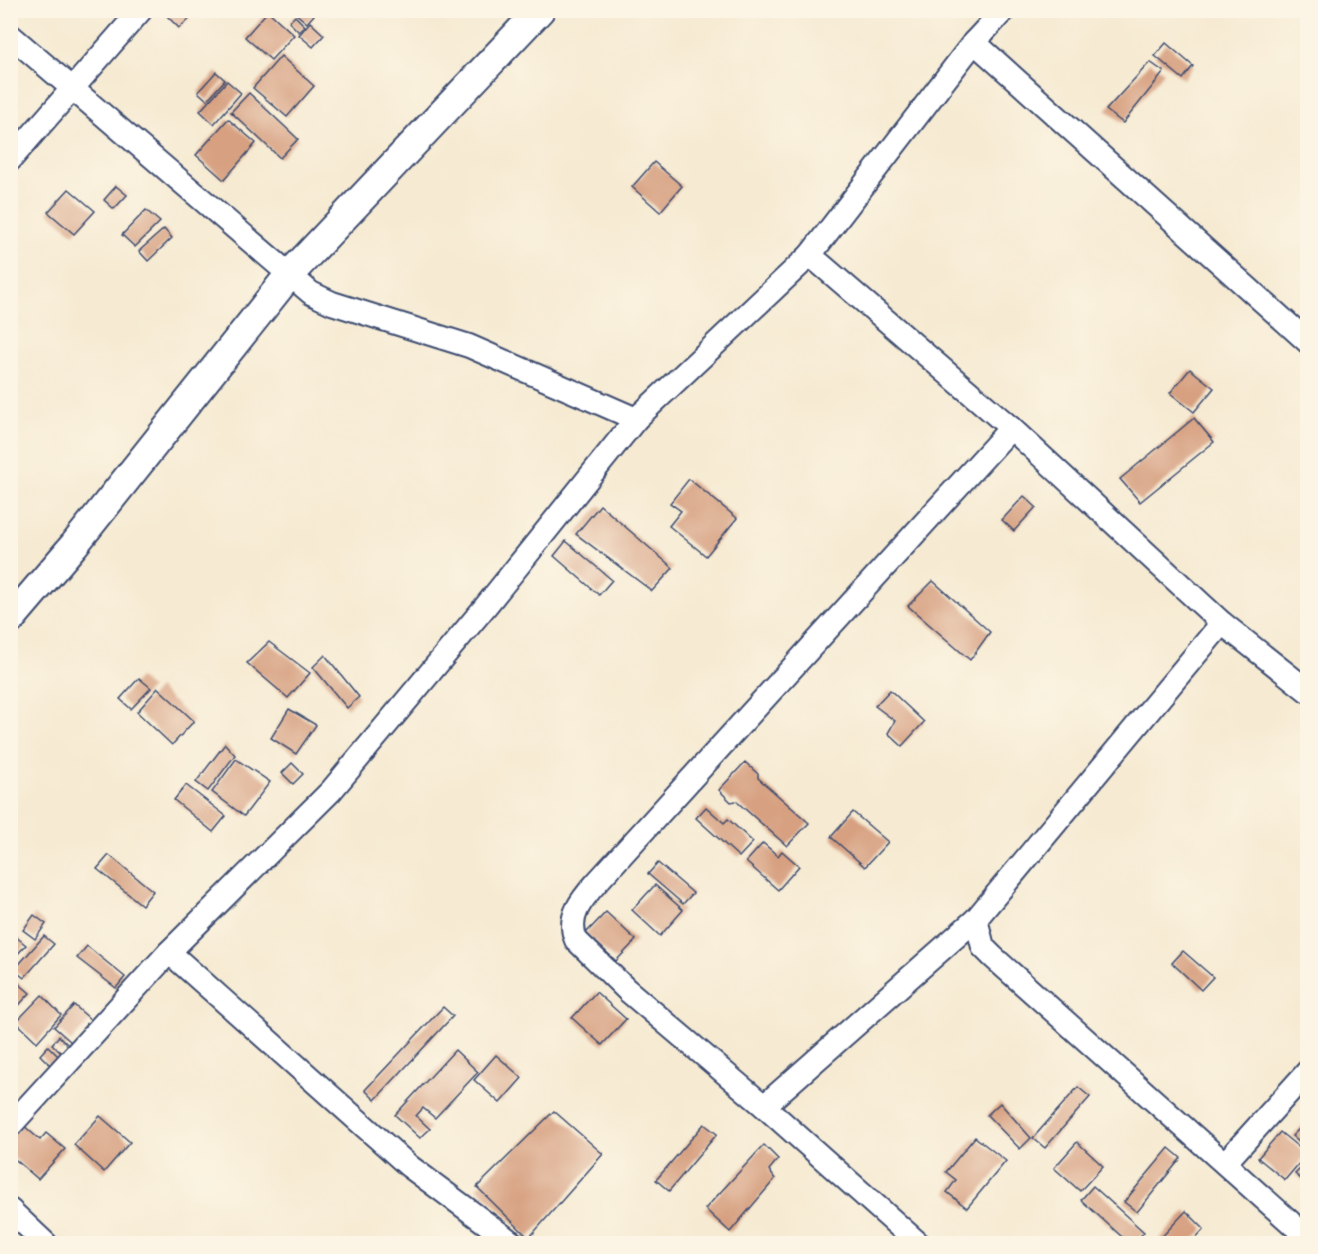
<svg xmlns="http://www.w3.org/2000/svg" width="1318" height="1254" font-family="'Playpen Sans',sans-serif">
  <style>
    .building { fill: #d7a081 }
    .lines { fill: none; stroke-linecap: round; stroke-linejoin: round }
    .minor-casing { stroke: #3c4b6f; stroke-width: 26 }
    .tertiary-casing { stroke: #3c4b6f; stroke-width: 32 }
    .minor { stroke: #fff; stroke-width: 22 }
    .tertiary { stroke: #fff; stroke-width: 28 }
  </style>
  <rect width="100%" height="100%" fill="#fcf5e5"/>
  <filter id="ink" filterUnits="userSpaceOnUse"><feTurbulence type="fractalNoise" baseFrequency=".0167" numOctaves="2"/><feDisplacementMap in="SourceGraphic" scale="12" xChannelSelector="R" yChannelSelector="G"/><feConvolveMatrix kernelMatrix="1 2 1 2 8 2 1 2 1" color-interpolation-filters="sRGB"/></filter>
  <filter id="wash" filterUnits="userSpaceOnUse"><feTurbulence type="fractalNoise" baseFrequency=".008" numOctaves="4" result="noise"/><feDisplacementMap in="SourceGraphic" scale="24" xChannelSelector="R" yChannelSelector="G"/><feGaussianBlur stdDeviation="1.35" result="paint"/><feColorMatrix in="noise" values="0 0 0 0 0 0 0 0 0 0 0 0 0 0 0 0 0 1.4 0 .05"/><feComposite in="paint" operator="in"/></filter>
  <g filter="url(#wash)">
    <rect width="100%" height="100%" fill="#f6ead2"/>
    <g id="blocks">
      <g class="building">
        <path d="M173 10H182L190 18 179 28 167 16Z"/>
        <path d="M295 10H310L314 15 307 23 294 12Z"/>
        <path d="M268 11 294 35 271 60 245 37Z"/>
        <path d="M295 16 305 26 299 32 289 22Z"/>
        <path d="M310 22 324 35 313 47 299 35Z"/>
        <path d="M1166 43 1193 66 1183 79 1155 56Z"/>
        <path d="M281 56 314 86 287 117 253 88Z"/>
        <path d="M1150 62 1164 72 1123 123 1106 110Z"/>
        <path d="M216 72 225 80 207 100 198 92Z"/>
        <path d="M227 81 241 93 214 124 200 111Z"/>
        <path d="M249 93 298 139 280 158 231 112Z"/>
        <path d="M228 119 256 143 224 180 196 155Z"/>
        <path d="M654 162 682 186 660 212 632 187Z"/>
        <path d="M116 186 127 195 114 209 104 200Z"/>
        <path d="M69 189 95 211 74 234 48 212Z"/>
        <path d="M146 210 160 222 135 247 122 235Z"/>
        <path d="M164 229 172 238 148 261 139 251Z"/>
        <path d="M1190 369 1214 388 1194 412 1170 393Z"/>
        <path d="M1194 418 1214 442 1140 502 1120 479Z"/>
        <path d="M689 479 737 518 706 556 669 526 681 511 670 503Z"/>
        <path d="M1024 496 1036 507 1014 531 1002 520Z"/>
        <path d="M600 505 673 568 652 591 576 534Z"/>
        <path d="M566 541 612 580 599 595 554 556Z"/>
        <path d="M933 581 990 632 970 660 908 606Z"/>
        <path d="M269 642 310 673 288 698 247 663Z"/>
        <path d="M325 655 359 697 347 708 313 667Z"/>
        <path d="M139 678 151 688 131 709 120 699Z"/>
        <path d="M158 688 194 721 172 745 137 712Z"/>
        <path d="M890 690 924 722 902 746 888 733 895 721 875 706Z"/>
        <path d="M289 709 316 725 296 754 271 738Z"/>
        <path d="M225 744 235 755 208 791 196 782Z"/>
        <path d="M236 759 270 782 244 816 212 792Z"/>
        <path d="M745 762 758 774V778L809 823 787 846 736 801 731 802 719 790Z"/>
        <path d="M292 763 303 774 293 784 282 773Z"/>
        <path d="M186 785 226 816 213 832 174 800Z"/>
        <path d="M706 807 724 823 728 819 753 842 739 857 696 818Z"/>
        <path d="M853 812 888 842 865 867 831 837Z"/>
        <path d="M763 843 778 856 782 851 799 866 778 890 746 862Z"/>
        <path d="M109 855 153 891 142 905 97 869Z"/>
        <path d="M658 863 693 893 683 904 648 874Z"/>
        <path d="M655 885 683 910 660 936 632 910Z"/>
        <path d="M606 912 636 940 616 961 586 933Z"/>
        <path d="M34 915 46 924 35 939 23 930Z"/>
        <path d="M10 932 26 945 10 962Z"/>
        <path d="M44 936 54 944 24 978 14 970Z"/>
        <path d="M87 946 125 977 116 988 77 958Z"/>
        <path d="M1183 951 1213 977 1201 990 1172 963Z"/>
        <path d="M10 976 30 993 10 1015Z"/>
        <path d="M596 992 626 1019 602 1045 572 1018Z"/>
        <path d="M42 995 61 1015 37 1042 16 1022Z"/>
        <path d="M74 1005 91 1020 71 1042 54 1027Z"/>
        <path d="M443 1007 453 1016 375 1100 365 1090Z"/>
        <path d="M59 1036 69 1046 61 1053 52 1044Z"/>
        <path d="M48 1046 59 1057 51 1066 40 1055Z"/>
        <path d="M455 1050 478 1072 435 1118 423 1108 416 1116 430 1129 420 1138 395 1115Z"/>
        <path d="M496 1055 522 1078 500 1103 474 1080Z"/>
        <path d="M1078 1087 1090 1097 1045 1148 1033 1138Z"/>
        <path d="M1000 1103 1031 1138 1020 1149 987 1115Z"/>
        <path d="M554 1111 603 1154 529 1238 477 1187Z"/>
        <path d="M100 1116 130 1142 104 1172 74 1145Z"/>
        <path d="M22 1124 40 1140 46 1133 65 1149 38 1179 10 1155V1138Z"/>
        <path d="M704 1124 717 1134 669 1191 656 1180Z"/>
        <path d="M1304 1124 1308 1127V1150L1292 1136Z"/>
        <path d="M1280 1132 1307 1154 1285 1180 1258 1158Z"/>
        <path d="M975 1137 1006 1161 967 1208 947 1192 956 1180 946 1172Z"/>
        <path d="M1077 1142 1103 1166 1080 1191 1054 1168Z"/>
        <path d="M764 1145 778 1159 769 1170 775 1179 730 1232 705 1209Z"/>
        <path d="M1169 1148 1181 1158 1137 1212 1124 1202Z"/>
        <path d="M1308 1161V1185L1295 1174Z"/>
        <path d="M1093 1186 1144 1232 1134 1244H1130L1081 1200Z"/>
        <path d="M1186 1211 1204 1229 1190 1244H1155Z"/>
      </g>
    </g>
  </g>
  <g filter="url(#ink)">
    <use href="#blocks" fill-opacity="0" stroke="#3c4b6f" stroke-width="1.5"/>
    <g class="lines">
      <defs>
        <g id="minor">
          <path d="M10 35 311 293 332 303 469 346 636 419"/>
          <path d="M974 42 1308 342"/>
          <path d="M10 160 141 10"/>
          <path d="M810 255 1011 428 1222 623 1308 691"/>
          <path d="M976 919 983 947 993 957 1308 1238"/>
          <path d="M169 952 409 1166 514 1244"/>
          <path d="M764 1106 976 919 1222 623"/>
          <path d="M10 1126 169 952 331 791 485 607 636 419 810 255 974 42 1004 10"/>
          <path d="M1225 1163 1308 1071"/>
          <path d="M10 1210 46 1244"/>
          <path d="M919 1244 764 1106 627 990 576 940C566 916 583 898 598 881L1011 428"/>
        </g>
        <path id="tertiary" d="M10 620 74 545 290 274 540 10"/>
      </defs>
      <use href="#minor" class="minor-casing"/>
      <use href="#tertiary" class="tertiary-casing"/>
      <use href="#minor" class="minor"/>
      <use href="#tertiary" class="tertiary"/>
    </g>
  </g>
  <rect width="1318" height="1254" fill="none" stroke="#fcf5e5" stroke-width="36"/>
</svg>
